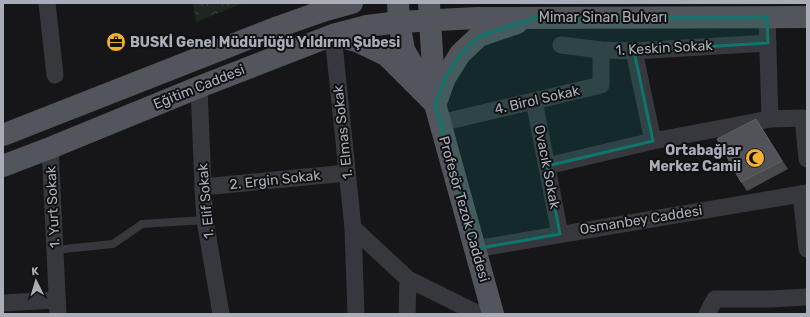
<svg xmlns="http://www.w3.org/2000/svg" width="810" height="317" font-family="Rubik,sans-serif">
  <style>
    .park { fill: url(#park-crowns) }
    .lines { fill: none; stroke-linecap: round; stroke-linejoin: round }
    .service { stroke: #37383d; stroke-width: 8 }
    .minor { stroke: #37383d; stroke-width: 17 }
    .primary { stroke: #53555c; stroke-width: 22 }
    .wall { fill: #47494d }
    .shaded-wall { fill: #2f3033 }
    .building { fill: #525359; stroke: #5f6168 }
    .marked { fill: #0f766e; fill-opacity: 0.2; stroke: #0f766e; stroke-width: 3; stroke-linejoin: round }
    .labels { text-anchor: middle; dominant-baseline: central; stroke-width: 4; stroke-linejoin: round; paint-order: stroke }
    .street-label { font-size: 14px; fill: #a8adb8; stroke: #111113 }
    .poi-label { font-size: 14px; font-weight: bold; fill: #a8adb8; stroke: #111113; text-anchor: start }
  </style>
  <defs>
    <pattern id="park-crowns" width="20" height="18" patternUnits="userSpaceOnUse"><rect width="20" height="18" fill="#1e261f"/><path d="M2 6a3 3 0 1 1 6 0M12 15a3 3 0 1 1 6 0" fill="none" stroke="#3c433d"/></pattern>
  </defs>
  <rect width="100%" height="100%" fill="#161618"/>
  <path class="park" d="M193 3H243L196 22Z"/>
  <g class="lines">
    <path class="service" d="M55 250 113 244 142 224 205 220"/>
    <g class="minor">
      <path d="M47 3 55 75"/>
      <path d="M767 17 770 119"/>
      <path d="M333 35 353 228 356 314"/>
      <path d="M561 45 601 50 634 51 768 43"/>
      <path d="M634 51 653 141"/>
      <path d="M199 87 203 187 205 220 221 314"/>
      <path d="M534 101 560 234"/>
      <path d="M440 123 601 85V50"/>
      <path d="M50 148 58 314"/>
      <path d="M547 166 653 141 770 119 803 118 807 159"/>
      <path d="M203 187 347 173"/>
      <path d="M801 194 807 249"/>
      <path d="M353 228 408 279 479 314"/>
      <path d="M475 249 807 193"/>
      <path d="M3 303 57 300"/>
      <path d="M407 314 408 279"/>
      <path d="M707 314 715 299H771L807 297"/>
    </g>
    <g class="primary">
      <path d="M398 3 399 22 404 50 421 79"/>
      <path d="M429 3 435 104 493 314"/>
      <path d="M334 35 359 42 386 55 435 104"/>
      <path d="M437 100 445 78 460 54 479 36 517 23"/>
      <path d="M3 135 278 27 323 11 352 3"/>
      <path d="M3 166 50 148 199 87 333 35 367 26 399 22 477 18 807 17"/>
    </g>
  </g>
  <path class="wall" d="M756 119 788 169 747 191 741 182Z"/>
  <path class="shaded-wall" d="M756 119 762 128 788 169 782 161Z"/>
  <path class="building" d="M756 119 782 161 741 182 717 139Z"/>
  <path class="marked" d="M537 17H767L768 43 634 51 653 141 547 166 560 234 475 249 435 104 445 78 460 54 479 36Z"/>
  <defs>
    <symbol id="office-disc" viewBox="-11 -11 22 22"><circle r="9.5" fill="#f2b134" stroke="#111113"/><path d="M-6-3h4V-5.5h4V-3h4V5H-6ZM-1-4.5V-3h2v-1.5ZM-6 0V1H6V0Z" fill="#111"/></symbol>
    <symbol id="mosque-disc" viewBox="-11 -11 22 22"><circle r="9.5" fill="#f2b134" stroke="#111113"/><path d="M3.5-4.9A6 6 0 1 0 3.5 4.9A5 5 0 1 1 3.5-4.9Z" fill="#111"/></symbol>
  </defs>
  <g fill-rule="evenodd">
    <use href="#office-disc" x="105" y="31" width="22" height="22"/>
    <use href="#mosque-disc" x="744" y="147" width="22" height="22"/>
  </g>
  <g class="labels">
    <g class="street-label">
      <text x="603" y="17">Mimar Sinan Bulvarı</text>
      <text transform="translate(664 48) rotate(-3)">1. Keskin Sokak</text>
      <text transform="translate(199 87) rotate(-22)">Eğitim Caddesi</text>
      <text transform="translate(537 100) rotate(-13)">4. Birol Sokak</text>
      <text transform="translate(343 132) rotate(-96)">1. Elmas Sokak</text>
      <text transform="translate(547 167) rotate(79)">Ovacık Sokak</text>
      <text transform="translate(275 180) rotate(-6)">2. Ergin Sokak</text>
      <text transform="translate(206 201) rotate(-95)">1. Elif Sokak</text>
      <text transform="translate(53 207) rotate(-93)">1. Yurt Sokak</text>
      <text transform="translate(464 209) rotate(74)">Profesör Tezok Caddesi</text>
      <text transform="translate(641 220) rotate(-9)">Osmanbey Caddesi</text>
    </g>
    <g class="poi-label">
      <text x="130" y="42">BUSKİ Genel Müdürlüğü Yıldırım Şubesi</text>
      <text x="741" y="150" text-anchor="end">Ortabağlar<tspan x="741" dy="16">Merkez Camii</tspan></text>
    </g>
  </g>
  <rect width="810" height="317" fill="none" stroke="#a8adb8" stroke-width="8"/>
  <g transform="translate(36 281) rotate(355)" stroke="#111113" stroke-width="3" paint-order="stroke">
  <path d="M0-3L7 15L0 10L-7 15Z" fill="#a8adb8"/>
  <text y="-6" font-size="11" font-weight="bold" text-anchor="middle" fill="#a8adb8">K</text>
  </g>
</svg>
